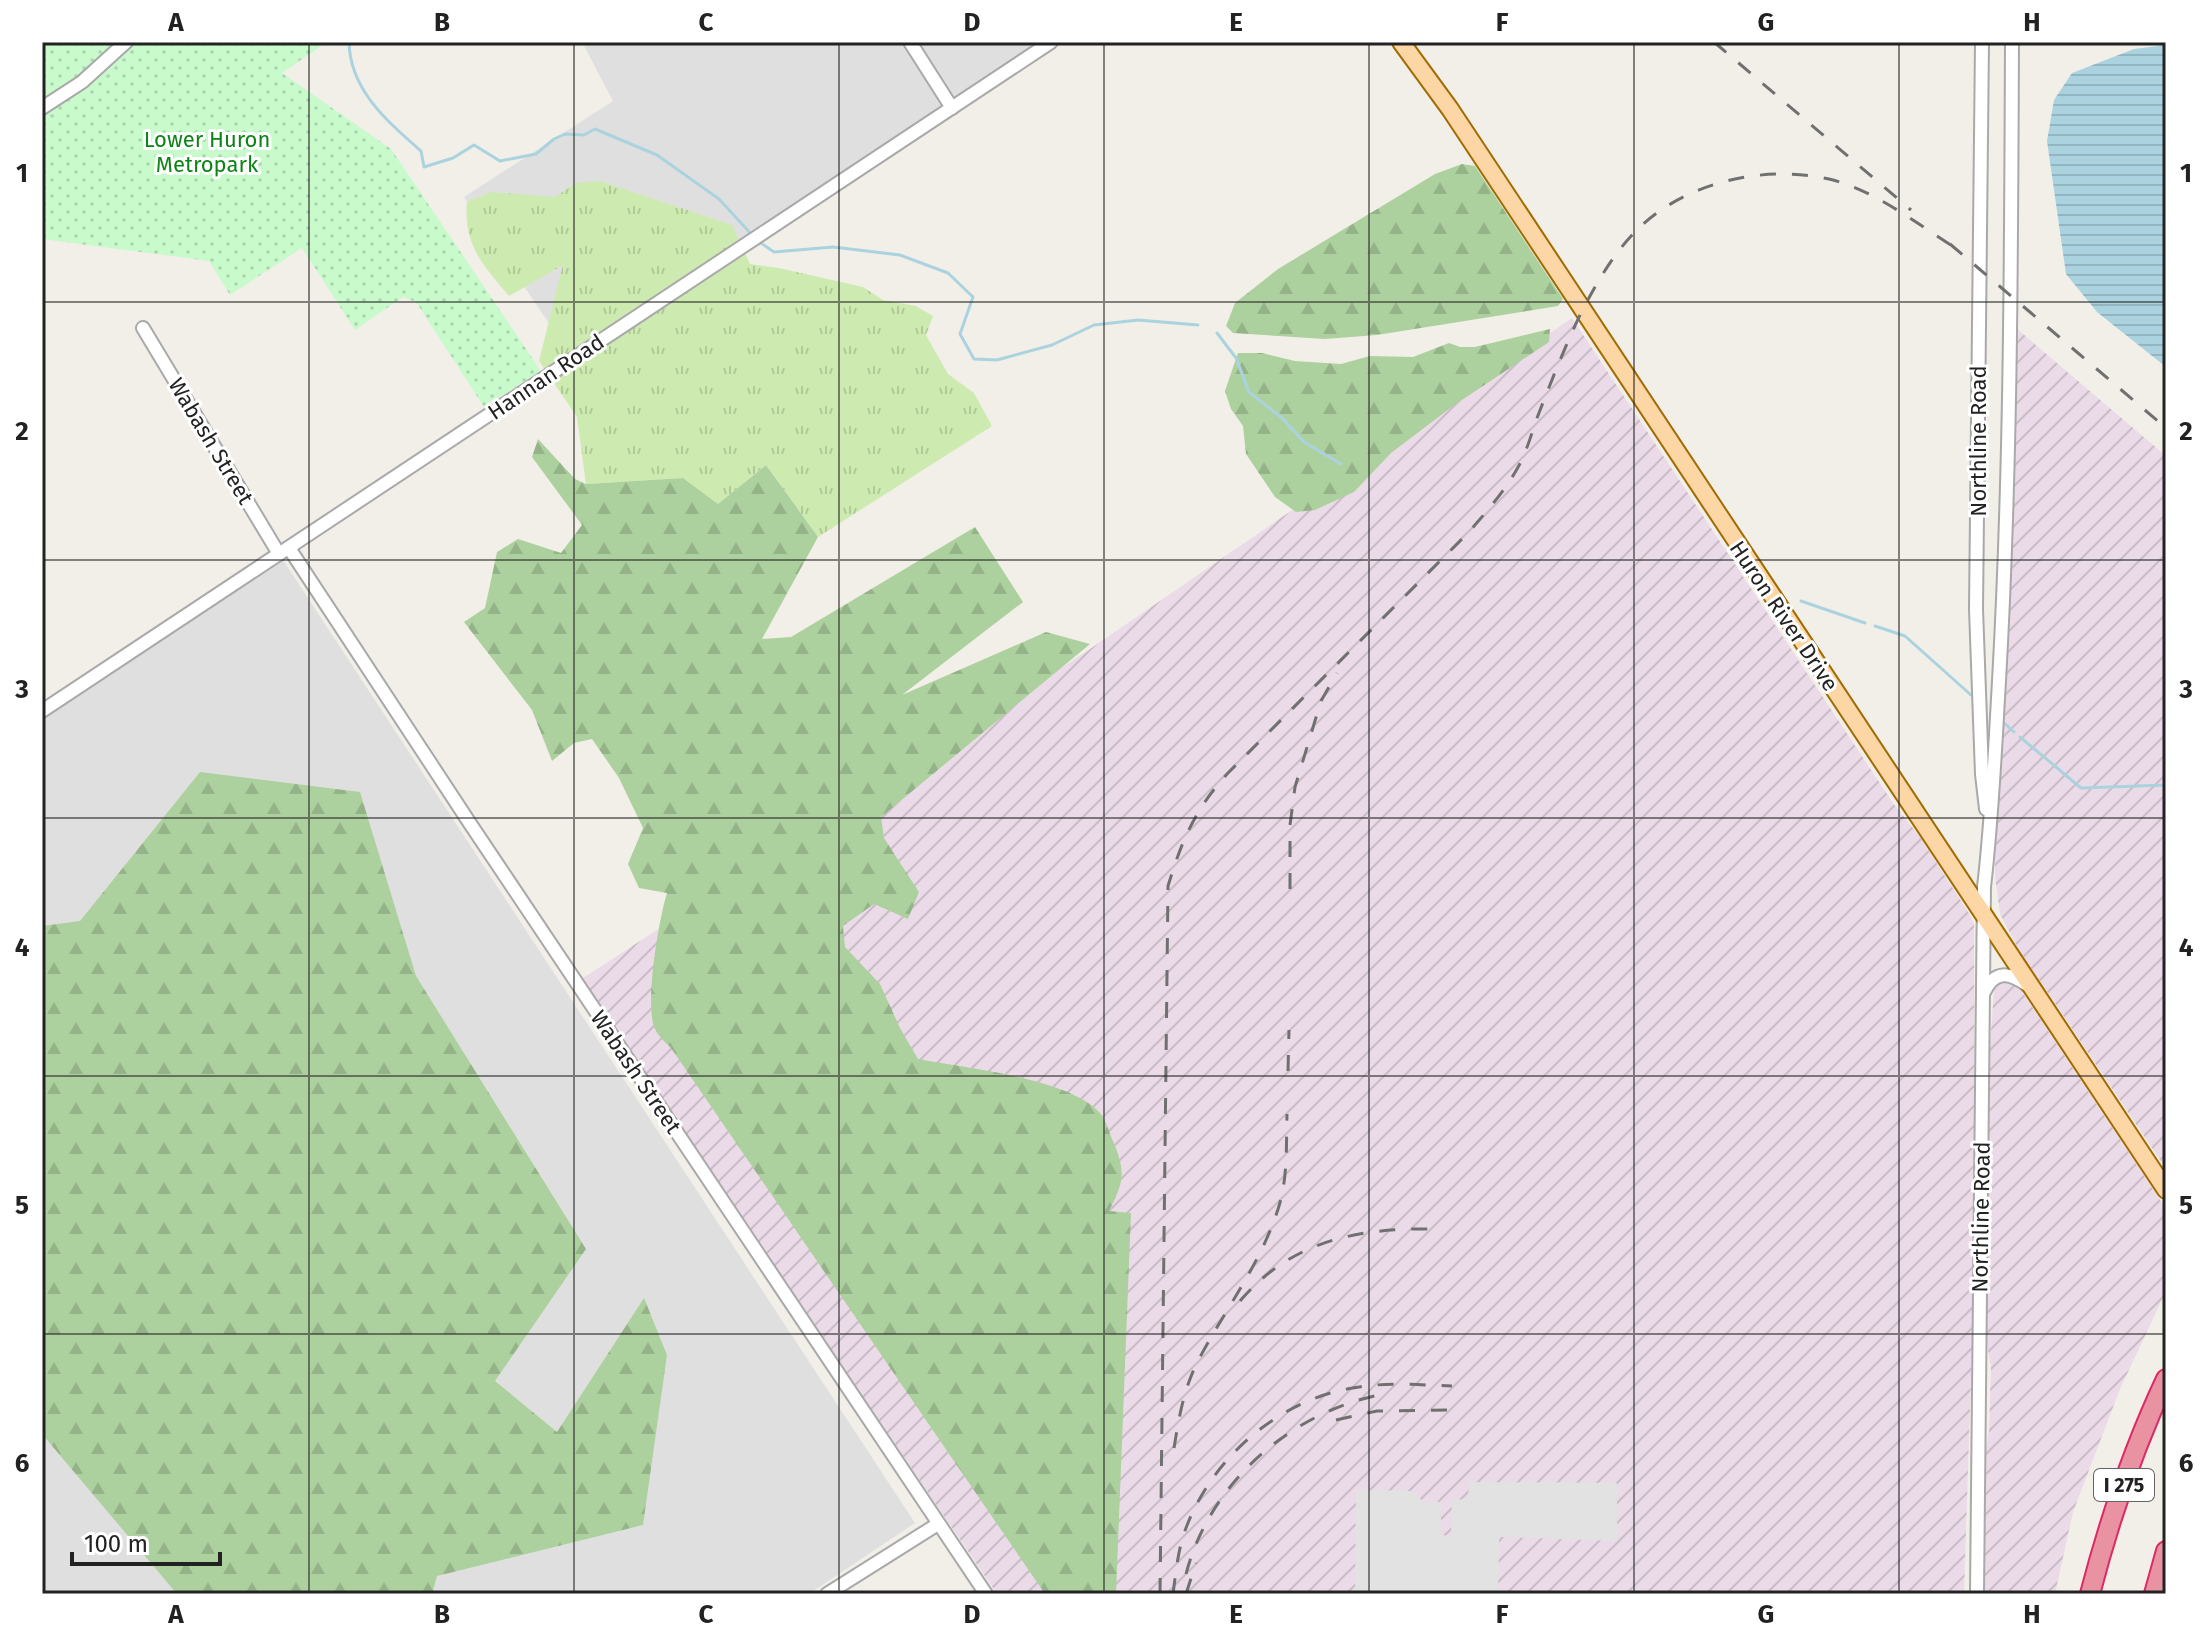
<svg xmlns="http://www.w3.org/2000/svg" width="2208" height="1636" font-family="'Fira Sans',sans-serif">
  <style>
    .residential { fill: #e0dfdf }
    .industrial { fill: url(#industrial-furrows) }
    .grass { fill: url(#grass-tufts) }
    .forest { fill: url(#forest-firs) }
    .park { fill: url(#park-dots) }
    .parking { fill: #e2e2e2 }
    .water { fill: url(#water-rules) }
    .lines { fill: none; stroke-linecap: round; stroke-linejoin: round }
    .stream { stroke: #aad3df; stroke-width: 3 }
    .minor-casing { stroke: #a9a9a9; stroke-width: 16 }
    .major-casing { stroke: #a06b00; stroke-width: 20 }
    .highway-casing { stroke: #dc2a67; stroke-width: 22 }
    .minor { stroke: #fff; stroke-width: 12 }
    .major { stroke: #fcd6a4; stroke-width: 16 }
    .highway { stroke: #e892a2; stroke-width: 18 }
    .rail { stroke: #707070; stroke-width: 3; stroke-dasharray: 16 16; stroke-linecap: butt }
    .grid { fill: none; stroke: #222; stroke-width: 2; stroke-opacity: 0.55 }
    .labels { text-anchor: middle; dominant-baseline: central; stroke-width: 6; stroke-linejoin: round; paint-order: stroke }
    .shield { fill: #fff; stroke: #646464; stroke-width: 2 }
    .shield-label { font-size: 20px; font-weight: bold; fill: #222 }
    .park-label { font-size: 22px; fill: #0c8416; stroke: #fff }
    .street-label { font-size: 22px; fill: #222; stroke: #fff }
    .neatline { fill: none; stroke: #222; stroke-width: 3 }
    .grid-label { font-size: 26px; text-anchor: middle; font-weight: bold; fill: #222 }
  </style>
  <defs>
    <pattern id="industrial-furrows" width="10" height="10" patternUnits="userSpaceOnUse" patternTransform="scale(2)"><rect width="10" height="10" fill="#ebdbe8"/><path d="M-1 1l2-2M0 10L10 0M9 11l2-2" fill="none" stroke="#c9bcc7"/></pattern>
    <pattern id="grass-tufts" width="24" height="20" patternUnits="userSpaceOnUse" patternTransform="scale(2)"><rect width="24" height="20" fill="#cdebb0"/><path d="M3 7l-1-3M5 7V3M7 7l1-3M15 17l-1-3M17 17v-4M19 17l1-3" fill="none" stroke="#b0c997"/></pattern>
    <pattern id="forest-firs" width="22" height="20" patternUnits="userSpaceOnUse" patternTransform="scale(2)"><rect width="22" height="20" fill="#add19e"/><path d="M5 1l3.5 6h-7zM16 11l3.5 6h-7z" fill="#95b388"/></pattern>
    <pattern id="park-dots" width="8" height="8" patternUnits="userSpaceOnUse" patternTransform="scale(2)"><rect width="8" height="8" fill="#c8facc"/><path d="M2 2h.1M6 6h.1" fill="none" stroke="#acd6af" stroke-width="1.8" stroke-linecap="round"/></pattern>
    <pattern id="water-rules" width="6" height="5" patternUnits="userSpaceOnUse" patternTransform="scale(2)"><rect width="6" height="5" fill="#aad3df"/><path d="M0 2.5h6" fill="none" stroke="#92b5bf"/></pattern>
  </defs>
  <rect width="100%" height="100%" fill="#f2efe9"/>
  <g class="residential">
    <path d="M582 42H1038L571 356 464 197 613 101Z"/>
    <path d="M279 554 915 1523 809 1594H42V713Z"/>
  </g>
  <g class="industrial">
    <path d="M1572 318 1893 803 1920 837 1970 915 1974 925 1975 1252 1964 1594H997L580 980 1087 651Z"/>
    <path d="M2009 322 2166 456V1169L2018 948 2000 914 1995 876V847Z"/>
    <path d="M2008 980 2016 983 2021 990 2166 1209V1291L2120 1389 2073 1512 2055 1594H1983L1984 1460 1989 1431 1991 1367 1986 1339 1989 1061 1994 989 1998 982Z"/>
  </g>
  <path class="grass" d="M600 181 732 225 750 264 779 268 863 287 883 300 916 306 933 316 926 335 948 374 974 393 992 426 818 537 766 465 718 504 683 478 586 484 577 417 539 361 563 265 509 296C483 265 463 245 467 202L491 192 555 197 576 183Z"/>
  <g class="forest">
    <path d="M1462 164 1475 166 1563 299 1558 306 1377 335 1325 339 1233 333 1226 326 1235 303 1278 269 1435 174Z"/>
    <path d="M1550 329 1549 342 1453 406 1391 453 1354 492 1315 510 1296 512 1275 497 1246 454 1243 426 1231 409 1225 391 1238 353H1262L1295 361 1341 364 1370 356 1413 357 1449 343 1460 347H1475Z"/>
    <path d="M538 439 575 479 586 484 683 478 718 504 766 465 818 537 762 639 791 637 975 527 1023 602 902 695 1046 632 1090 644 881 817 884 838 919 892 908 919 874 904 843 926 845 947 880 984 900 1028 918 1059C964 1068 1069 1078 1100 1113 1106 1120 1109 1132 1113 1141 1126 1172 1124 1182 1109 1211L1131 1213 1116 1594H1045L671 1048C666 1043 658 1036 655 1029 644 1006 659 918 667 893L639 888 628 864 643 828 619 778 592 739 574 743 552 761 532 710 464 622 485 608 497 552 518 539 561 553 582 525 532 457Z"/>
    <path d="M200 772 360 792 416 976 586 1249 495 1381 557 1432 644 1298 667 1355 643 1525 437 1576 432 1594H177L42 1434V926L80 921Z"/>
  </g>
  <path class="park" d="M42 42H327L282 73 391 149 541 371 484 407 416 302 403 297 355 330 302 248 230 295 209 261 42 239Z"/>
  <path class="parking" d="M1469 1482 1617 1483V1541L1499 1537 1498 1594H1355L1356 1490 1414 1491 1422 1501 1441 1502V1535L1451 1536 1452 1500 1468 1499Z"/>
  <path class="water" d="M2166 45V367L2097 312 2066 274 2047 141 2054 100 2072 73 2134 49Z"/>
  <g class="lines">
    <g class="stream">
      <path d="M349 42C350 90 387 121 421 151L424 167 453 158 474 145 500 161 536 154 554 139 565 134 584 135 595 129 657 155 719 199 753 236"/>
      <path d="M758 241 774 252 833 247 900 255 948 273 973 297 960 334 974 359 997 360 1052 345 1094 325 1138 320 1198 325"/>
      <path d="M1217 333 1236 358 1249 392 1282 418 1304 442 1341 464"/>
      <path d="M1801 601 1865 623"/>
      <path d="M1875 626 1905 636 1971 695"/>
      <path d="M2002 721 2014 732"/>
      <path d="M2020 737 2081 788 2166 785"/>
    </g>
    <defs>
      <g id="minor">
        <path d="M910 42 952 108"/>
        <path d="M1982 42 1976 609 1982 774 1986 809"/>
        <path d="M42 108 82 82 126 42"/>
        <path d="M143 328 279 554"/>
        <path d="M289 548 469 822 986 1594"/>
        <path d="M42 711 1051 42"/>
        <path d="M1984 992C1995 970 2009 972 2027 985"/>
        <path d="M827 1594 938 1524"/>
        <path d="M1977 1594 1984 887C1992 819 1995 750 1999 681 2011 468 2011 255 2012 42"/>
      </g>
      <path id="major" d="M1401 42 1450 109 2166 1190"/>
      <g id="highway">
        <path d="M2090 1594C2109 1521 2134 1447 2166 1379"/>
        <path d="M2154 1594 2166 1551"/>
      </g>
    </defs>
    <use href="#minor" class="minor-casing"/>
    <use href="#major" class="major-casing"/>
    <use href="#highway" class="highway-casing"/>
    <use href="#minor" class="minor"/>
    <use href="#major" class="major"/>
    <use href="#highway" class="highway"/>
    <g class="rail">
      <path d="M1714 42 1911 210"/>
      <path d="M1950 244 2166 428"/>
      <path d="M1290 889V825L1295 787 1321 701 1337 673"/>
      <path d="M1288 1071 1289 1030"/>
      <path d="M1240 1301C1291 1241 1357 1228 1431 1229"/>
      <path d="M1336 1420 1377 1411 1451 1410"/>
      <path d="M1174 1448C1179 1417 1184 1387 1199 1359 1226 1308 1262 1262 1279 1206 1288 1176 1286 1145 1287 1114"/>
      <path d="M1186 1574C1210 1481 1294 1409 1389 1393"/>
      <path d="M1160 1594 1168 886C1182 840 1195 809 1228 773L1469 532C1486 512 1504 492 1517 469 1526 454 1531 435 1537 418 1551 382 1565 346 1582 311 1596 284 1611 258 1632 235 1680 183 1761 164 1829 179 1875 190 1917 224 1957 249"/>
      <path d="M1173 1594C1176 1572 1178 1548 1186 1528 1213 1456 1282 1397 1359 1387 1390 1382 1421 1385 1452 1386"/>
      <path d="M1186 1594 1196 1563"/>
    </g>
  </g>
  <path class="grid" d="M309 42V1594M574 42V1594M839 42V1594M1104 42V1594M1369 42V1594M1634 42V1594M1899 42V1594M42 302H2166M42 560H2166M42 818H2166M42 1076H2166M42 1334H2166"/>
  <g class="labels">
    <rect class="shield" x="2094" y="1469" width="60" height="32" rx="6"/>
    <g class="shield-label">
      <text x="2124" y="1485">I 275</text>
    </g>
    <g class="park-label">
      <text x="207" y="139">Lower Huron<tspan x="207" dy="25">Metropark</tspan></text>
    </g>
    <g class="street-label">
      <text transform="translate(546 377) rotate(-34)">Hannan Road</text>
      <text transform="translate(211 441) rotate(59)">Wabash Street</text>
      <text transform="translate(1978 441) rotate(-90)">Northline Road</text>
      <text transform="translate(1784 616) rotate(56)">Huron River Drive</text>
      <text transform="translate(636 1072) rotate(56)">Wabash Street</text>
      <text transform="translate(1981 1217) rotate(-89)">Northline Road</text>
    </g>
  </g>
  <rect width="2208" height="1636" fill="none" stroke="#ffffff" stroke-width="88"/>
  <path d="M72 1552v12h148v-12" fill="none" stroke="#222222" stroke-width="4"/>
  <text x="84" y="1552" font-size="24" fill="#222222" stroke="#ffffff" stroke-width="6" paint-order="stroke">100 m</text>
  <rect x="44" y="44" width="2120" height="1548" class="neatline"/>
  <g class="grid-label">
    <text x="176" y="31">A</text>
    <text x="442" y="31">B</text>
    <text x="706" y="31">C</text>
    <text x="972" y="31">D</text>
    <text x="1236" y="31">E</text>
    <text x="1502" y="31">F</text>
    <text x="1766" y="31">G</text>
    <text x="2032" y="31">H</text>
    <text x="22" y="182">1</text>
    <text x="2186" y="182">1</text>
    <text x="22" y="440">2</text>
    <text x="2186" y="440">2</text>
    <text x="22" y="698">3</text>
    <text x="2186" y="698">3</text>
    <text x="22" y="956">4</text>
    <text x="2186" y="956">4</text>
    <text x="22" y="1214">5</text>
    <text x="2186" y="1214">5</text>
    <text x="22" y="1472">6</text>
    <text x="2186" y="1472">6</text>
    <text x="176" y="1623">A</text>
    <text x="442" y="1623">B</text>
    <text x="706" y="1623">C</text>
    <text x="972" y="1623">D</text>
    <text x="1236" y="1623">E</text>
    <text x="1502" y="1623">F</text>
    <text x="1766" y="1623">G</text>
    <text x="2032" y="1623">H</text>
  </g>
</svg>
